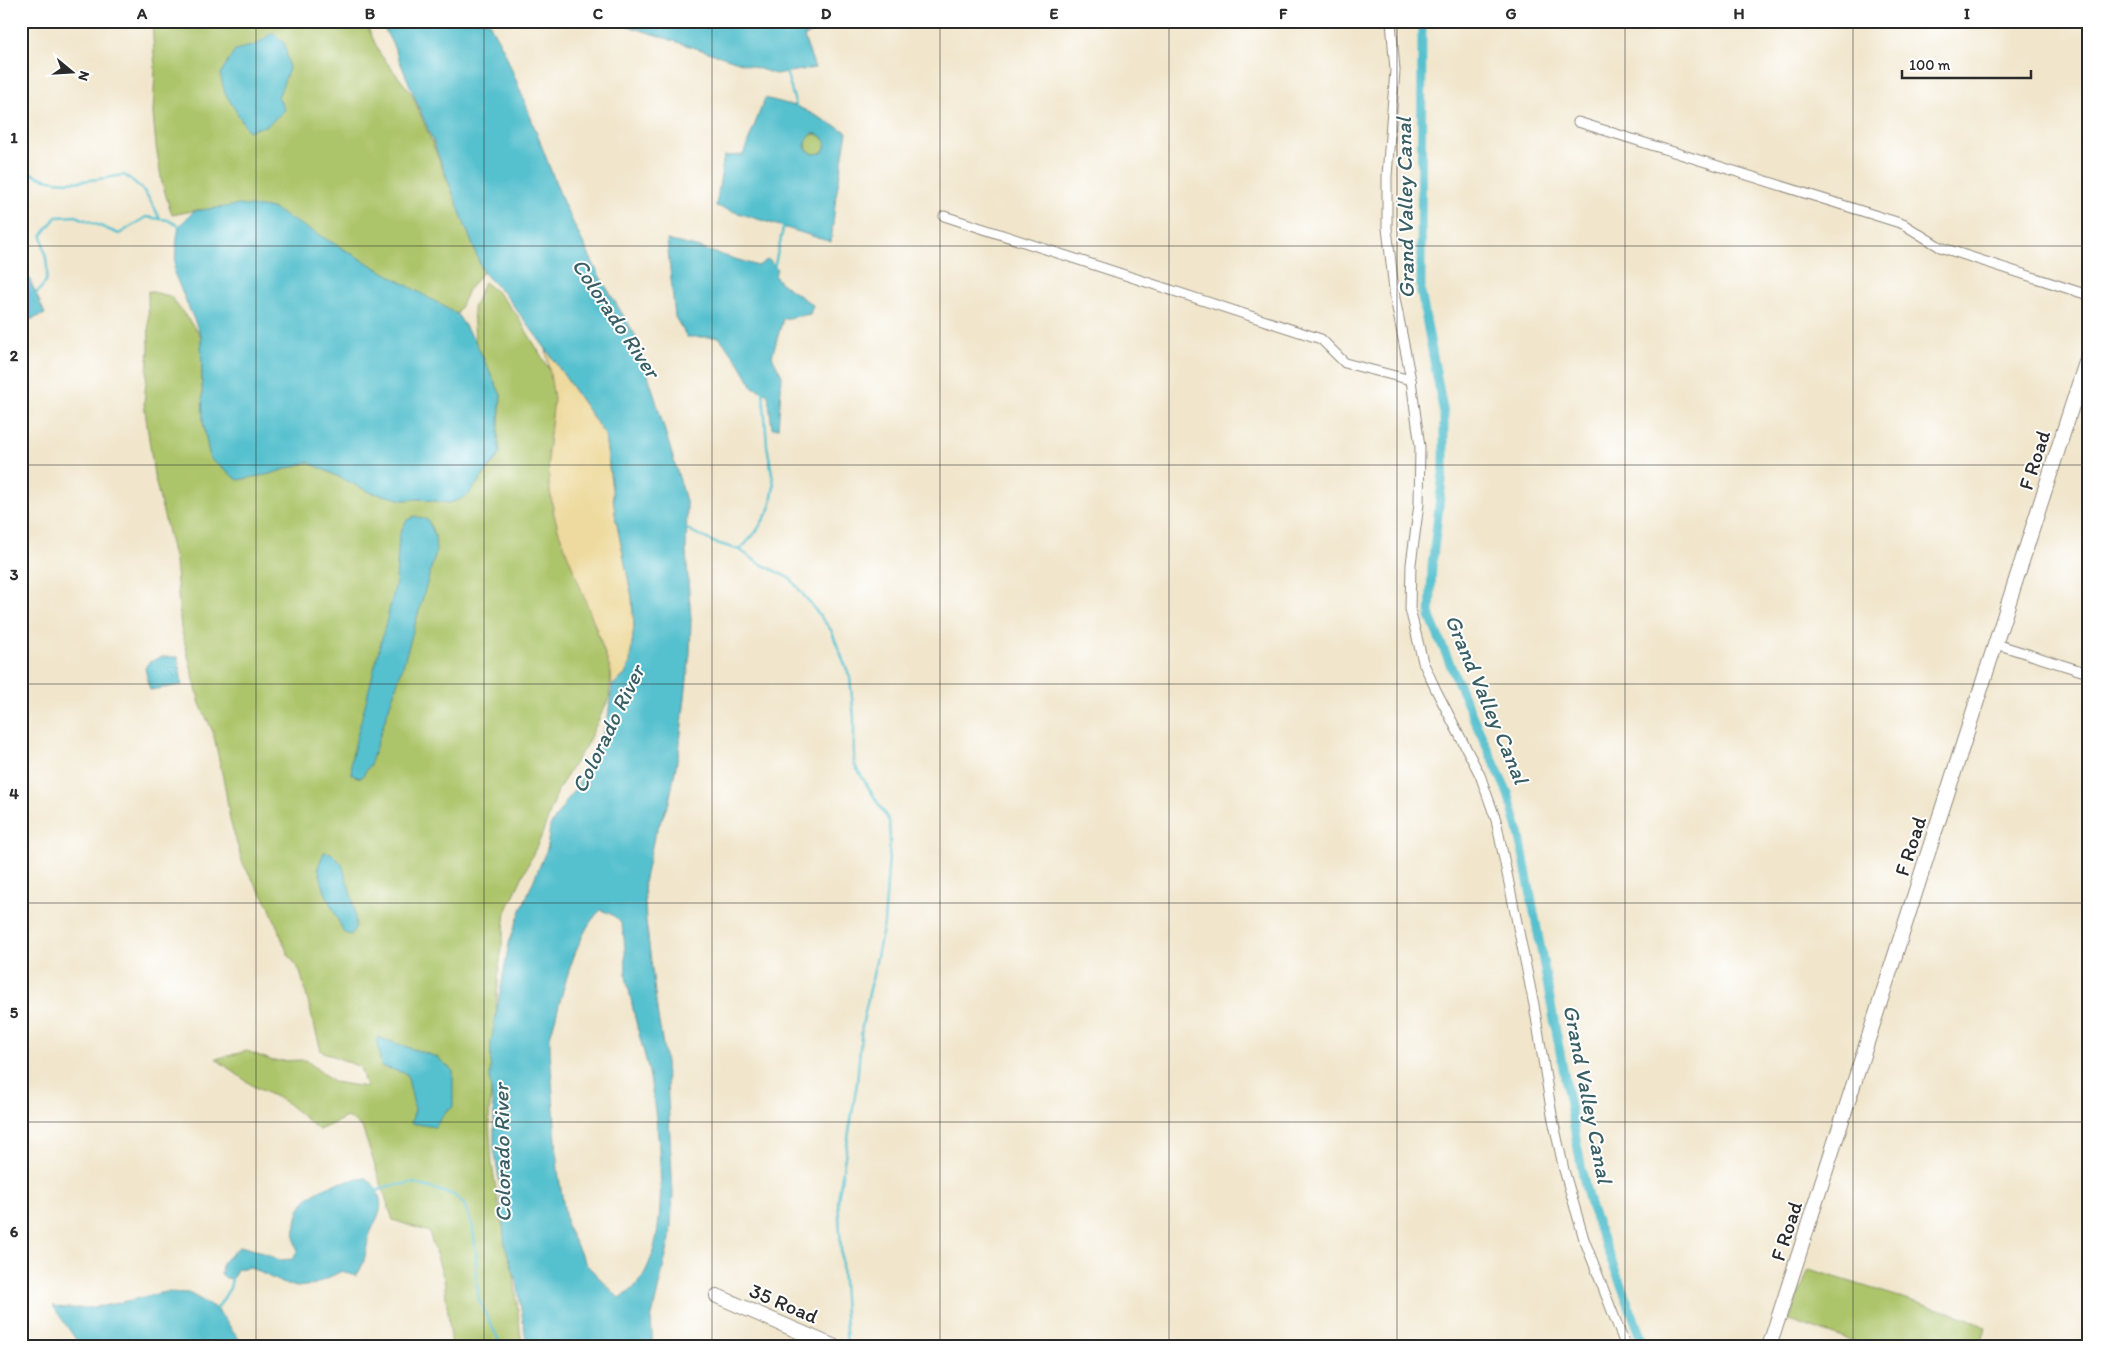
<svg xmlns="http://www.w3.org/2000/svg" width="2109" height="1368" font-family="Itim,sans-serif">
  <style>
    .green { fill: #adc56b; stroke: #6c784b }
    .sand { fill: #eeda9e; stroke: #8c8264 }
    .water { fill: #54c0ce; stroke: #40767c; fill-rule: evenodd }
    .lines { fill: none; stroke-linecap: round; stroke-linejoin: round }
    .stream { stroke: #54c0ce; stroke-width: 2.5 }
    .canal { stroke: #54c0ce; stroke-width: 9 }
    .street-casing { stroke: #8e887c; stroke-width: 11 }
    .secondary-casing { stroke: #8e887c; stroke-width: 16 }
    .street { stroke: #fff; stroke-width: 9 }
    .secondary { stroke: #fff; stroke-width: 14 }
    .grid { fill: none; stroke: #2b2b2b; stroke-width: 1; stroke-opacity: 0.55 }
    .labels { text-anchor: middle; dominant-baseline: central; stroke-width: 4; stroke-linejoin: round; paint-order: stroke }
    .street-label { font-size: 21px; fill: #2b2b2b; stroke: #fff }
    .water-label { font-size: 22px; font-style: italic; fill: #395f64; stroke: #fff }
    .neatline { fill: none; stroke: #2b2b2b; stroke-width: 2 }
    .grid-label { font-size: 16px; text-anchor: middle; font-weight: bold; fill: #2b2b2b }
  </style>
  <rect width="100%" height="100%" fill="#fff"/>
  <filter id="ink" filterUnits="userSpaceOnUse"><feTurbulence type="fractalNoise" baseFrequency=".02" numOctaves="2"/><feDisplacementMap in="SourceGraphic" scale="10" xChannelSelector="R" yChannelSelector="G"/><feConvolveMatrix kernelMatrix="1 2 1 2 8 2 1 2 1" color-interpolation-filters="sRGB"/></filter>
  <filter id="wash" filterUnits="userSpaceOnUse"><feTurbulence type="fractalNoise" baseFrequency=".0096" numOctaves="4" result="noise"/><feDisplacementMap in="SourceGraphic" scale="20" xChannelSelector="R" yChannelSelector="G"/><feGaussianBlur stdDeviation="1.12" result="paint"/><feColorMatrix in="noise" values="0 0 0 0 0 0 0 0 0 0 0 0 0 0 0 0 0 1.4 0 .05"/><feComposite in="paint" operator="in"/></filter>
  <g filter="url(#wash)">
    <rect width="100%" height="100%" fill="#f1e6cc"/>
    <g class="green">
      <path d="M152 21H365L380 54 412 94 463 218 483 272 468 290 456 317 264 209 197 210 172 215 162 183 156 146 153 113 155 70Z"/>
      <circle cx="816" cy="144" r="10"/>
      <path d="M484 282 498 293 517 315 550 371 554 399 548 453 549 484 554 514 559 532 584 594 611 672 609 698 588 742 559 788 541 837 506 912 499 969 489 1119 492 1165 501 1218 513 1266 522 1347H452L444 1279 429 1232 393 1220 362 1127 347 1117 319 1130 284 1101 253 1086 216 1059 247 1051 273 1061 306 1060 333 1082 366 1087 360 1067 321 1051 300 971 288 954 269 906 243 864 230 820 225 787 213 732 200 704 181 628 175 561 154 475 144 403 149 351 148 291 170 296 201 336 203 421 210 459 308 462 370 492 404 499H420L449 503 478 483 500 454 498 437 501 395 475 341 473 308Z"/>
      <path d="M1809 1269 1967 1318 1985 1327 1979 1347H1871L1789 1320Z"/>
    </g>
    <path class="sand" d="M546 349 605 435 616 520 632 597 634 626 630 663 625 675 612 686 611 672 599 636 559 532 554 514 549 484 548 453 554 399Z"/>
    <g class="water">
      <path d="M380 21H488L504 50 524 100 563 202 600 277 637 338 687 504 686 552 691 619 690 653 679 751 669 802 654 837 644 883 646 921 658 1017 666 1062 673 1194 670 1239 651 1320 653 1347H527L517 1282 505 1246 499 1179 494 1148V1117L490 1082 491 1043 509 943 521 910 547 849 550 826 578 784 597 751 608 717 612 686 625 675 630 663 634 626 632 597 616 520 605 435 546 349 507 297 483 272 433 141 393 45ZM601 910C608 913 615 915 620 922 626 930 625 968 627 982 631 996 633 1012 637 1026 641 1044 647 1060 650 1078 659 1132 679 1271 619 1298L586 1264 567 1227 558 1171 550 1050V1037C561 1002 574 933 601 910Z"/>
      <path d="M613 21H835L804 37 815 68 775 74Z"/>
      <path d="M273 32 285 44 289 69 278 97 285 110 268 125 248 131 225 93 220 74 235 50 256 45Z"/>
      <path d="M765 98 799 107 847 132 836 196 831 242 716 206 724 156 743 155ZM813 133C825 136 829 143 822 153L813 154 805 148 807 139Z"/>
      <path d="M239 205 272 208 457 314 475 341 501 395 498 437 500 454 468 495 459 500 449 503 420 499 404 500 370 492 308 462 270 474 238 480 210 459 203 421 201 336 174 273 177 238 179 226 194 211Z"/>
      <path d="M667 240 696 247 758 266 768 259 777 268 775 276 781 283 813 305 810 314 783 319 772 356 782 376 778 428H772L768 394 753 387 740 364 719 337H687L675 317Z"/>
      <path d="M21 277 29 278 45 314 21 323Z"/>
      <path d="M415 516 428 520 435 536 436 552 403 666 370 765 361 778 352 775 351 760 396 583 399 536 406 521Z"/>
      <path d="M161 657H178L182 685 150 690 145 668 149 662Z"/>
      <path d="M324 852 331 853 342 864 353 901 356 927 351 935 344 933 325 892 318 867Z"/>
      <path d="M377 1037 437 1057 453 1071V1107L445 1113 435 1127 411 1123 415 1110 407 1074 381 1066Z"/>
      <path d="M366 1178C373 1183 374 1186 378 1193 386 1211 374 1220 369 1237 365 1252 366 1263 356 1276L342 1271 313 1285 297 1287 282 1283 249 1267 237 1269 232 1279 226 1278 221 1274 222 1263 240 1246 259 1251 280 1260 293 1259 298 1250C293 1241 294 1234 296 1223 300 1188 337 1182 366 1178Z"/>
      <path d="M166 1292 189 1293 217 1309 245 1347H81L53 1306C91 1314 129 1299 166 1292Z"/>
    </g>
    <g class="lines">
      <g class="stream">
        <path d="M786 71 797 109"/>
        <path d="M21 166C49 191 91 180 124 175 144 187 150 198 160 219"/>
        <path d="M774 268 784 225"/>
        <path d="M35 295C38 291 43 287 45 282 51 271 43 248 42 235L56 217 76 216 119 234 146 217 168 220 179 226"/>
        <path d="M687 529 713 542 740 550 757 562 791 579 831 630 850 677 854 718V764L889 821 890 842 884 924 862 1026 857 1083 838 1200 847 1347"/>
        <path d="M740 550 756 532 770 509 774 485 767 445 763 390"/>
        <path d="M377 1191 388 1186 414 1183 454 1195 464 1204 473 1227 476 1253V1278L479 1300 502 1347"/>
        <path d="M217 1309 230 1288 232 1279"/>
      </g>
      <path class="canal" d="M1422 21 1421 292 1444 414V464L1432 566 1430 617 1471 713 1508 793 1520 837 1584 1181 1591 1208 1645 1347"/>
    </g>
  </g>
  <g filter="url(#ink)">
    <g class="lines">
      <defs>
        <g id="street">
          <path d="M1391 21 1395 70 1387 176V228L1395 298 1411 380 1420 447 1419 504 1411 564 1410 609 1423 662 1436 690 1480 775 1496 820 1534 1005 1552 1115 1564 1170 1584 1239 1626 1347"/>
          <path d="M1578 122 1903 224 1940 247 2088 295"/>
          <path d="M944 216 1321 339 1345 363 1411 380"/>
          <path d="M1996 644 2088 673"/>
        </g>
        <g id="secondary">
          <path d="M717 1296 835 1347"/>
          <path d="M1769 1347 2088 356"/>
        </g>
      </defs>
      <use href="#street" class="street-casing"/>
      <use href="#secondary" class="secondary-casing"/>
      <use href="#street" class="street"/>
      <use href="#secondary" class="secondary"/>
    </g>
  </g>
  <path class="grid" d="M256 21V1347M484 21V1347M712 21V1347M940 21V1347M1169 21V1347M1397 21V1347M1625 21V1347M1853 21V1347M21 246H2088M21 465H2088M21 684H2088M21 903H2088M21 1122H2088"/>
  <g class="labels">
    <g class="street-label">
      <text transform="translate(2034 460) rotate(-72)">F Road</text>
      <text transform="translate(1910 846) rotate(-72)">F Road</text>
      <text transform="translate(1786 1231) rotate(-72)">F Road</text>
      <text transform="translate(784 1303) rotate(23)">35 Road</text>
    </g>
    <g class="water-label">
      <text transform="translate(1405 208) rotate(-91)">Grand Valley Canal</text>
      <text transform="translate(616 318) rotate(56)">Colorado River</text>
      <text transform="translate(1487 699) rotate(67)">Grand Valley Canal</text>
      <text transform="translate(608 729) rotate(-64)">Colorado River</text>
      <text transform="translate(1588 1094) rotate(79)">Grand Valley Canal</text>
      <text transform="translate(502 1153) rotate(-91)">Colorado River</text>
    </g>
  </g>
  <rect width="2109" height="1368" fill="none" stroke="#fff" stroke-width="55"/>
  <g transform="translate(72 72) rotate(108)" stroke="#ffffff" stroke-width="4" paint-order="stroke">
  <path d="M0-4L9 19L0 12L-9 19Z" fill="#2b2b2b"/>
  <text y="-8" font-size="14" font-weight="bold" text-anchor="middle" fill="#2b2b2b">N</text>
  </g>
  <path d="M1902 70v8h129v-8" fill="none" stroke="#2b2b2b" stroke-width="2.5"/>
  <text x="1909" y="70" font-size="15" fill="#2b2b2b" stroke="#ffffff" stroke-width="4" paint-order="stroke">100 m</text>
  <rect x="28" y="28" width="2054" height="1312" class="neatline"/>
  <g class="grid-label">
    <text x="142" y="19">A</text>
    <text x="370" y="19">B</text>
    <text x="598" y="19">C</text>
    <text x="826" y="19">D</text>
    <text x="1054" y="19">E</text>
    <text x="1283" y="19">F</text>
    <text x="1511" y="19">G</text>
    <text x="1739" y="19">H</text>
    <text x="1967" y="19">I</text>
    <text x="14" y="143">1</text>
    <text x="14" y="361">2</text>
    <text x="14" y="580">3</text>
    <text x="14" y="799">4</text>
    <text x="14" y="1018">5</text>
    <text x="14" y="1237">6</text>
  </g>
</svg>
